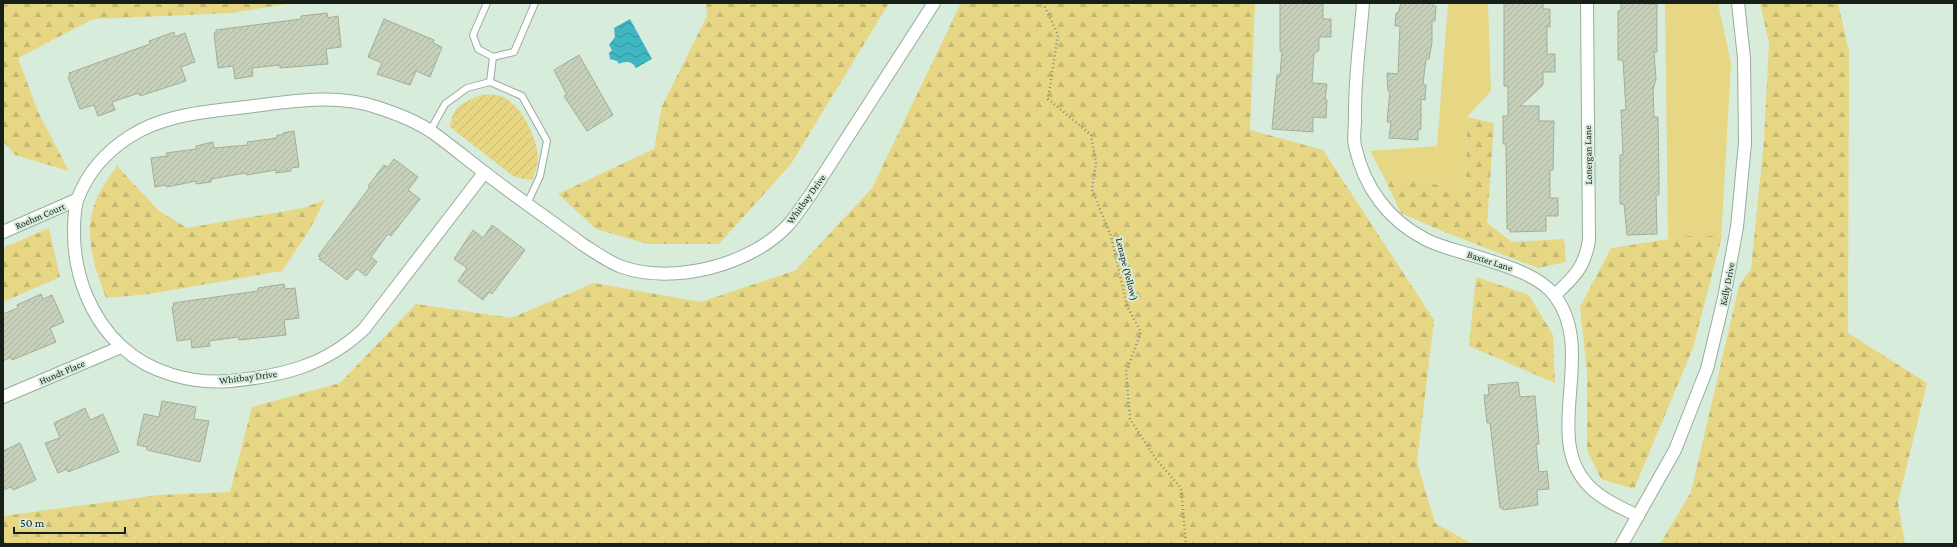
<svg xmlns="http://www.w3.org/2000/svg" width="1957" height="547" font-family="'Crimson Pro',serif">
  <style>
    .green { fill: #e7d785 }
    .forest { fill: url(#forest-firs) }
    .garden { fill: url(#garden-furrows) }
    .water { fill: url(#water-waves) }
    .building { fill: url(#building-hatch); stroke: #a4ad98 }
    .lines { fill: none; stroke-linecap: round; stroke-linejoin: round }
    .lane-casing { stroke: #98ac9d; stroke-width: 8 }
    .street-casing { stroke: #98ac9d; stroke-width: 14 }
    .path { stroke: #808f83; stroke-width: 2.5; stroke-dasharray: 1 3; stroke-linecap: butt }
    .lane { stroke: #fff; stroke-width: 6 }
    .street { stroke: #fff; stroke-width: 12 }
    .labels { text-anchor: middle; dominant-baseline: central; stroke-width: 4; stroke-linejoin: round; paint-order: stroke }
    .street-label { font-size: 10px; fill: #171f19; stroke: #d7ecdb }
  </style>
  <defs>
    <pattern id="forest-firs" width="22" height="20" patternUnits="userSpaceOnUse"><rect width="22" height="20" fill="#e7d785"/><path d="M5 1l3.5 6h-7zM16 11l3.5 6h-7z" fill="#c5b872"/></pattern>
    <pattern id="garden-furrows" width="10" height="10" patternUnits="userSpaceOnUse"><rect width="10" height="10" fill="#e7d785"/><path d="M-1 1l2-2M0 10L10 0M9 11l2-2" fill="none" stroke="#c5b872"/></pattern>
    <pattern id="water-waves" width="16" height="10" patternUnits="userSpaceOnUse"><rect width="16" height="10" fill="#3fb6c1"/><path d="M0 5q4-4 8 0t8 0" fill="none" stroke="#34939c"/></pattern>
    <pattern id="building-hatch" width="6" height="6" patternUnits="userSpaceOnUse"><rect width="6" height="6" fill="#c7d0ba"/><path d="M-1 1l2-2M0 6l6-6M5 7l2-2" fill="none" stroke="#aab29f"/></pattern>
  </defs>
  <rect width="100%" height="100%" fill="#d7ecdb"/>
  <g class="green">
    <path d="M1448 3H1488L1491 91 1467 117 1466 191 1382 173 1370 151 1437 146Z"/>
    <path d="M1665 3H1718L1731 63 1721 241 1688 236 1668 239Z"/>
  </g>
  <g class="forest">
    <path d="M3 3H293L231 13 93 19 18 58 38 112 69 171 15 155 3 141Z"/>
    <path d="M706 3H889L791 164 719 244H648L596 229 558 194 654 149 662 106 707 16Z"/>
    <path d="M961 3H1255L1250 130 1323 150 1434 320 1417 462 1435 523 1472 544H3V516L159 495 230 492 252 407 340 383 416 304 511 318 594 283 701 302 796 270 872 188Z"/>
    <path d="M1760 3H1838L1849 52 1848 333 1927 383 1898 502 1905 544H1660L1691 492 1739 286 1751 269 1764 140 1769 43Z"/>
    <path d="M1467 117 1494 123 1487 223 1512 242 1564 239 1566 262 1538 268 1442 231 1401 213 1382 173 1466 191Z"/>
    <path d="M117 166 158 210 187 228 303 208 325 200 308 232 282 271 149 294 106 298C94 266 82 231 97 198 102 187 110 176 117 166Z"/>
    <path d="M49 228 60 277 3 302V248Z"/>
    <path d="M1688 236H1722L1693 348 1634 489 1601 479 1587 450V372L1580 307 1611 248Z"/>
    <path d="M1476 277 1529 295 1553 335 1555 383 1469 346Z"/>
  </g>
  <path class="garden" d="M481 95C486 95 492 94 496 95 520 99 537 137 538 158 538 166 535 173 532 179L527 180 513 176 450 127C453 106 462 103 481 95Z"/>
  <path class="water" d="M630 19 652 59 636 68C632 61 626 61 619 64L617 61 610 59 609 53 612 50 609 45 615 37 614 28Z"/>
  <g class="building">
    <path d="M1280 3H1323V19H1331V37H1319V50L1314 54 1312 83 1327 84 1325 100H1327L1326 118 1313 117V132L1272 129 1277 75H1280L1282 51H1280Z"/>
    <path d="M1401 3H1433V6H1436L1435 21H1432V42L1429 59H1426L1423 84 1426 85 1425 100 1421 99V129L1418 130V140L1389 138 1391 122H1387L1390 91H1388L1387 73 1398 74 1400 26H1395L1396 13H1398Z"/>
    <path d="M1504 3H1543V9H1550V27L1547 26V54H1555V72H1543V85L1520 106H1539V121H1554L1553 170H1550V198H1558V216H1546V231L1510 232V229H1507L1506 144H1503V116H1508V86H1504Z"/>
    <path d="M1621 3 1657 4V52H1654L1656 79 1653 90 1654 117H1658L1659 181V195H1656L1657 234 1627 235 1624 204H1620V155H1623L1621 110H1626L1623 60H1618V11H1621Z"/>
    <path d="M327 13 328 18 338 16 341 47 326 49 328 64 280 68V65L252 68 253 76 235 79 233 66 218 68 214 33H216V30L301 19V16Z"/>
    <path d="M384 19 434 40 433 43 442 47 430 77 416 71 410 85 377 74 382 63 368 57Z"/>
    <path d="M174 32 175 37 185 33 195 62 181 67 186 81 140 96 139 93 112 102 115 110 98 116 94 105 80 109 68 77 70 76 69 73 150 44 149 41Z"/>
    <path d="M579 55 613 115 587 131 564 96 567 95 554 70Z"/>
    <path d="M294 131 299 167 291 168V171L276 173V170L247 175 245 173 211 179V182L196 184V181L167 187 165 185 155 187 151 158 167 156 166 153 196 149V146L213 142 214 148 248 145 247 142 277 138V135H283V133Z"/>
    <path d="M394 159 418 177 408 190 420 199 391 236 388 234 371 257 377 262 366 276 357 269 347 280 319 259 321 258 318 256 370 187 368 186 384 165 388 167Z"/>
    <path d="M492 225 525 250 492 294 489 292 483 300 458 281 467 268 454 259 473 230 483 238Z"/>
    <path d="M284 284 285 289 295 288 299 318 284 320 286 335 239 340 238 337 209 341 210 346 192 348 191 339 177 341 172 307 174 306 173 303 258 291V288Z"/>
    <path d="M41 294 43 299 52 295 64 322 50 328 56 342 12 360 11 357 3 361V314L18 308 17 305Z"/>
    <path d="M1518 382 1520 397 1535 396 1539 444H1536L1539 472 1547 471 1549 489 1537 490 1538 505 1503 510V508H1500L1490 423H1487L1484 395H1489L1488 385Z"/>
    <path d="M162 401 196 407 194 419 209 421 200 462 147 450V447L137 445 144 414 159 417Z"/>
    <path d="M85 408 90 420 103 414 119 452 68 472 67 469 58 473 45 443 60 438 54 423Z"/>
    <path d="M20 443 36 480 13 490 11 487 3 490V451Z"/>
  </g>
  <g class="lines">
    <defs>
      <g id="lane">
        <path d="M487 3 473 35 478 49 493 57 514 52 535 3"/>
        <path d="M490 82 493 57"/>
        <path d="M430 131 445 104 467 88 490 82 522 96 547 141 540 176 527 204"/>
      </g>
      <g id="street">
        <path d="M1363 3C1360 42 1354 81 1355 120 1355 128 1353 138 1355 146 1364 187 1388 220 1425 239 1440 247 1459 251 1475 256 1500 264 1539 274 1555 296 1598 353 1540 438 1590 487 1603 500 1622 508 1638 516"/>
        <path d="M484 173 364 329C325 366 282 376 230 381 192 384 150 373 122 347 90 318 74 274 74 233 74 222 74 208 78 198 88 172 106 152 129 137 164 114 205 112 246 107 288 102 334 93 376 107 395 113 416 121 432 132 450 145 467 159 484 172 516 197 550 220 582 244 595 252 608 262 622 267 674 285 752 265 789 224 796 216 802 206 809 197L934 3"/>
        <path d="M3 232 76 200"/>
        <path d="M1555 295C1574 277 1585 267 1589 240L1587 3"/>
        <path d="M3 397 121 347"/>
        <path d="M1622 544 1675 450 1707 369 1724 298 1737 227 1745 143 1744 58 1738 3"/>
      </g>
    </defs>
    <use href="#lane" class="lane-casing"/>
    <use href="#street" class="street-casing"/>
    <path class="path" d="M1043 3 1058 35 1048 99 1091 135 1096 163 1092 190 1111 236 1127 306 1141 332 1126 372 1130 419 1156 459 1181 488 1186 544"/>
    <use href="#lane" class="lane"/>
    <use href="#street" class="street"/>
  </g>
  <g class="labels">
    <g class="street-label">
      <text transform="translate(1588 155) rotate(-91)">Lonergan Lane</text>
      <text transform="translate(806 199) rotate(-54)">Whitbay Drive</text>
      <text transform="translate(40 216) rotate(-23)">Roehm Court</text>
      <text transform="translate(1490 261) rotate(18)">Baxter Lane</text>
      <text transform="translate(1127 269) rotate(76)">Lenape (Yellow)</text>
      <text transform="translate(1727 284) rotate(-79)">Kelly Drive</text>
      <text transform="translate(62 372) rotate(-23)">Hundt Place</text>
      <text transform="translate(248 377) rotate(-7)">Whitbay Drive</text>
    </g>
  </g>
  <rect width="1957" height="547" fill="none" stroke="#171f19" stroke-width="8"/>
  <path d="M14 527v6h111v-6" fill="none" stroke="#171f19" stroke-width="2"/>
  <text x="20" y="527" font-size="12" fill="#171f19" stroke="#d7ecdb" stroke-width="3" paint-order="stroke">50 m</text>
</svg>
